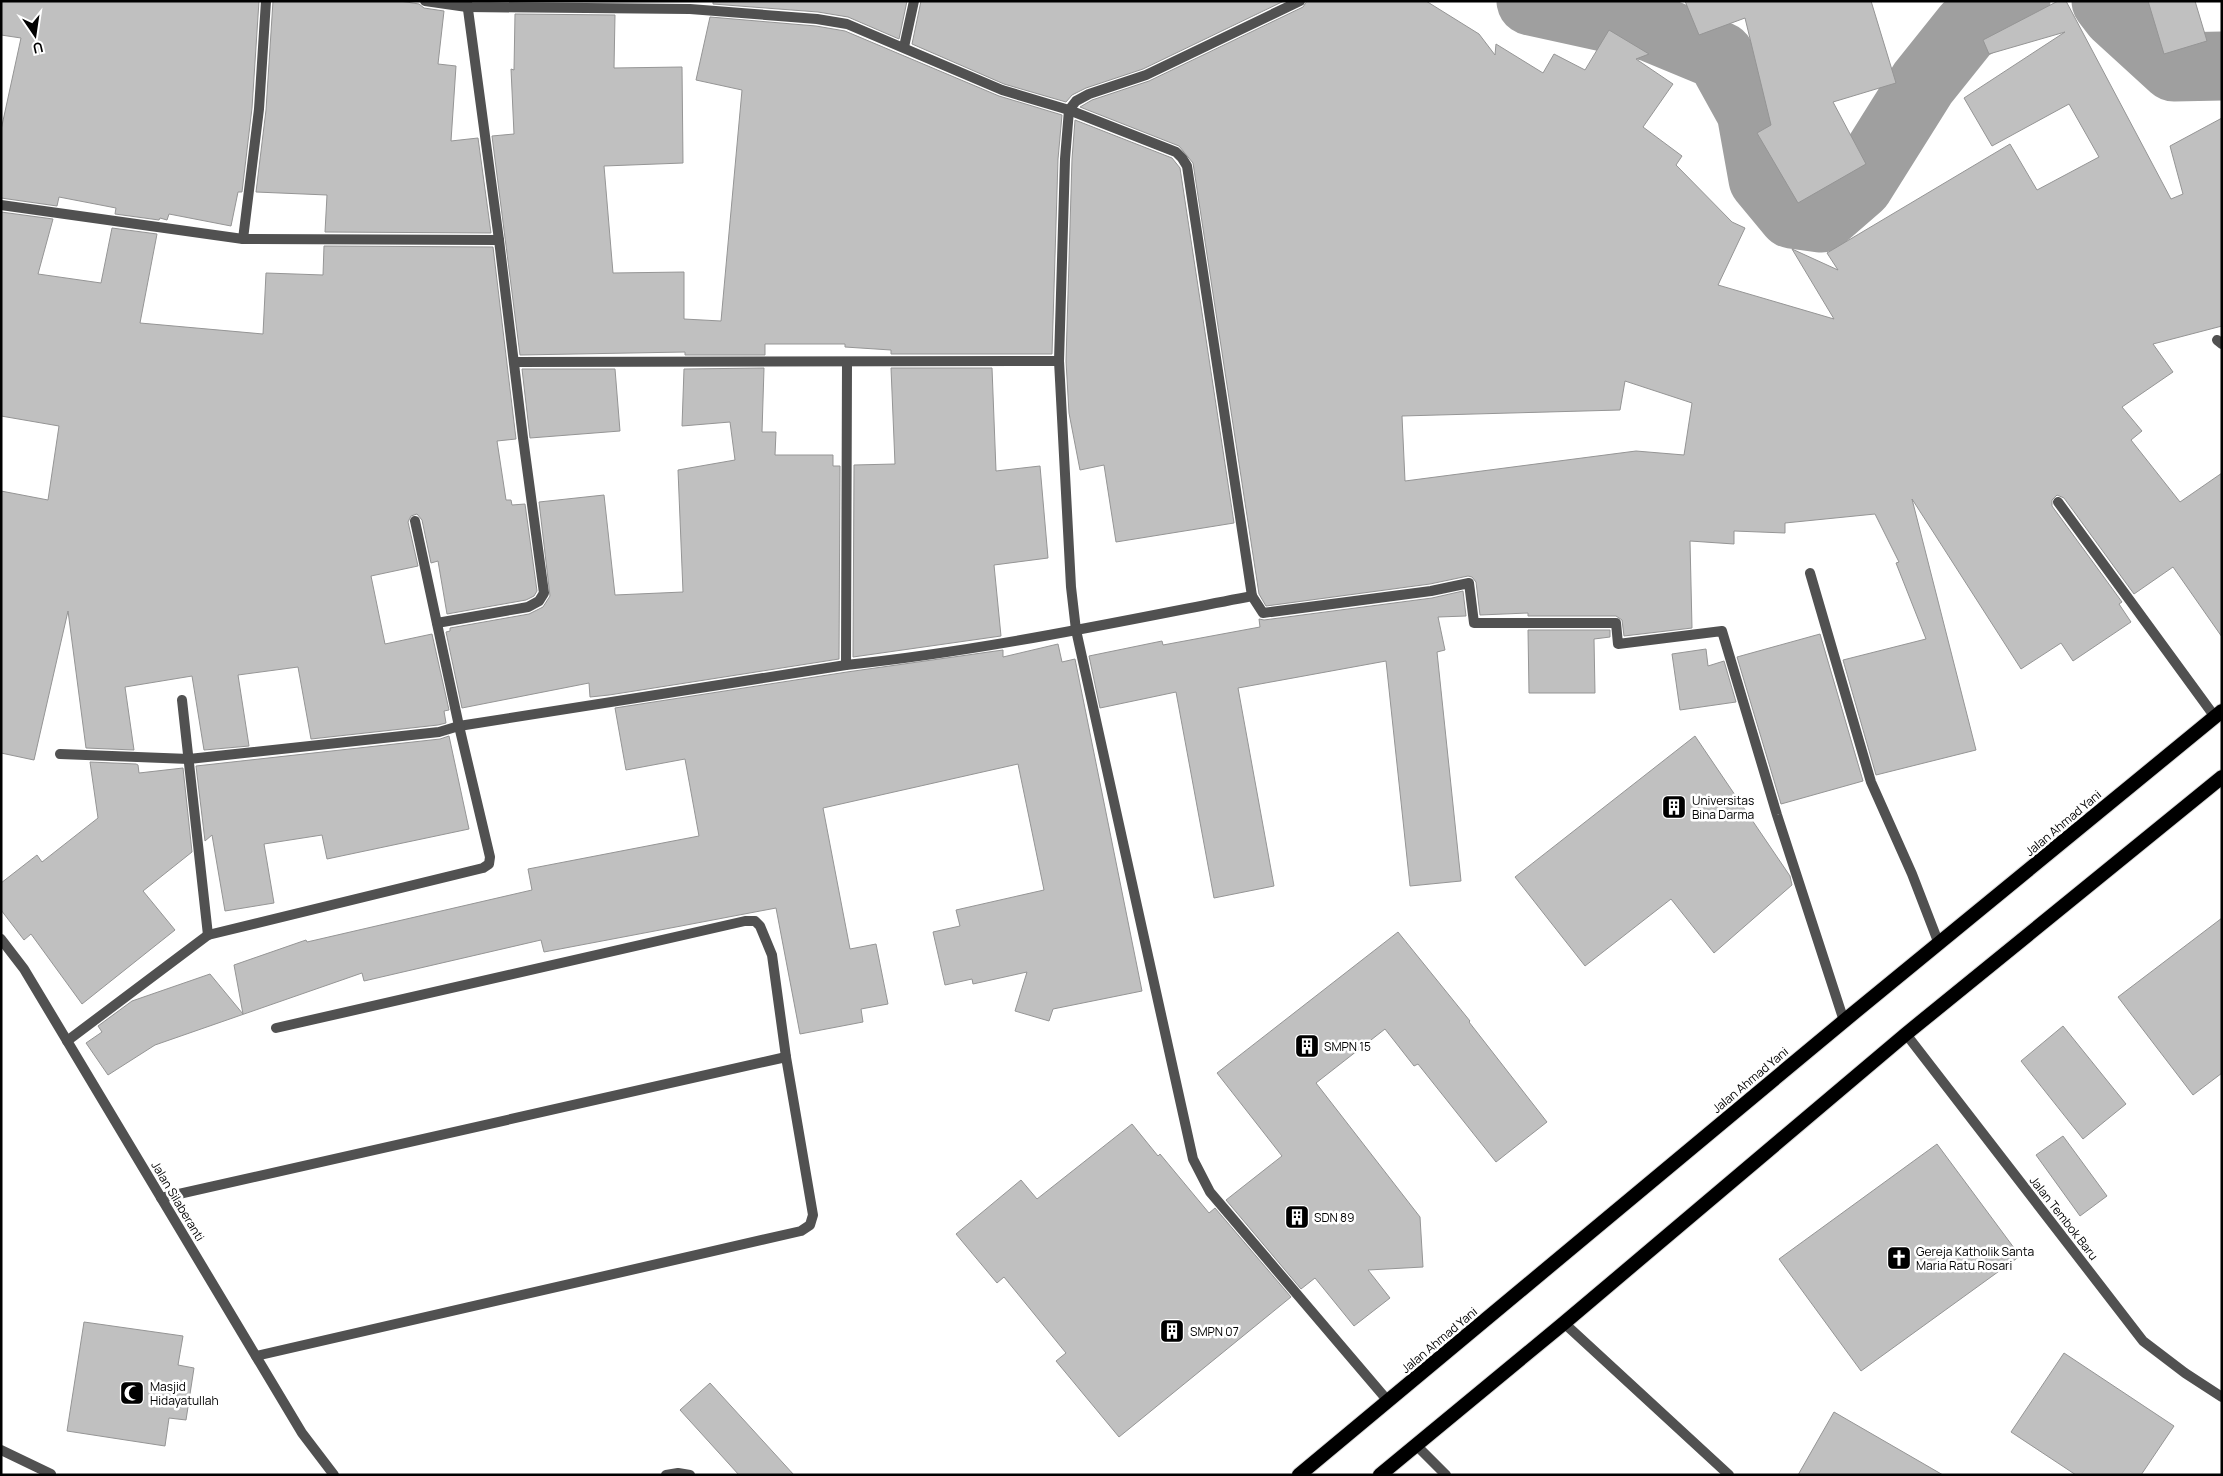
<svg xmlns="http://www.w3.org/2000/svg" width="2223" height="1476" font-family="Manrope,sans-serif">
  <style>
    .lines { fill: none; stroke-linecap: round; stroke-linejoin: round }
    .river { stroke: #9f9f9f; stroke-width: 69 }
    .building { fill: #c0c0c0; stroke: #959595; fill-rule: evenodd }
    .trunk-casing { stroke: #dbdbdb; stroke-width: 16 }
    .service { stroke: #515151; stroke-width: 10 }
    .minor { stroke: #515151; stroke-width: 10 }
    .trunk { stroke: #000; stroke-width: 14 }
    .labels { text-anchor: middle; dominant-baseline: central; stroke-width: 5; stroke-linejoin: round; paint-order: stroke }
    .poi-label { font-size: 12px; fill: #000; stroke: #fff; text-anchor: start }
    .street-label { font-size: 12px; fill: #000; stroke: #fff }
  </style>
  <rect width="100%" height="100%" fill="#fff"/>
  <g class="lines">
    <g class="river">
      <path d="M1531 1 1650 27 1720 56 1751 112 1763 179 1792 214 1821 218 1859 185 1923 83 1967 28 2016 1"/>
      <path d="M2106 1 2116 14 2174 67 2222 66"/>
    </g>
  </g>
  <g class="building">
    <path d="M1 1H259L252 108 242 192H238L231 226 169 214 167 220 160 218 159 220 115 214 116 208 59 197 57 206 1 198V130L21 38 1 35Z"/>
    <path d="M273 1H400L419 4 424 8 444 11 438 64 456 66 451 141 478 138 491 233 325 232 327 195 256 192 266 110Z"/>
    <path d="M713 1H907L899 39 848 17 818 12 713 4Z"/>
    <path d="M921 1H1284L1143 69 1086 88 1072 95 1066 102 1004 84 912 44Z"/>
    <path d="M1307 1H1426L1479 34 1495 55 1496 44 1543 73 1554 54 1585 70 1609 30 1649 54 1636 59 1673 84 1643 127 1682 156 1676 165 1732 222 1745 228 1718 285 1834 319 1792 249 1838 270 1827 253 2010 144 2037 190 2099 157 2069 104 1992 146 1964 98 2065 32 1989 54 1983 40 2058 1H2066L2171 199 2183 194 2170 146 2222 118V326L2153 344 2173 372 2122 407 2142 431 2131 440 2180 502 2222 473V637L2173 567 2134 594 2064 498 2057 495 2052 500V506L2122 602 2119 604 2131 622 2073 661 2061 643 2021 669 1912 499 1976 750 1876 775 1843 660 1926 639 1896 563 1899 562 1875 514 1785 523V533L1734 531V544L1690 541 1692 628 1624 636 1622 620 1616 616H1528V613L1480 615 1476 582 1472 577 1468 576 1430 584 1266 606 1259 594 1193 163 1179 146 1080 107 1092 100 1149 81 1303 7ZM1625 381 1692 403 1684 455 1636 451 1405 481 1402 416 1620 410Z"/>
    <path d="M1685 1H1871L1896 83 1833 102 1866 164 1798 203 1757 133 1771 125 1745 18 1699 35Z"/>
    <path d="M2148 1H2195L2207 41 2164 54Z"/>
    <path d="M515 14 615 15 614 68 682 67 683 163 604 166 613 273 684 272V319L721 321 742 90 696 80 710 17 816 26 845 31 999 96 1062 115 1058 159 1052 354H891V350L845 347V344H765V355H685V352L520 355 492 136 514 134 511 69 514 70Z"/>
    <path d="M1075 120 1172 158 1180 168 1234 523 1116 542 1104 465 1080 470 1069 413 1066 361 1072 159Z"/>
    <path d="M1 212 53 219 38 274 101 283 112 228 157 234 140 323 263 334 266 273 323 275 324 246 493 247 516 439 497 441 506 500H511L512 505 525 504 537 591 534 596 526 600 447 614 438 561 431 563 422 520 417 514 411 516 408 522 418 566 371 576 385 644 432 634 449 710 444 711 446 723 438 725 311 739 298 667 238 675 249 746 204 750 192 676 125 687 134 750 86 748 68 611 34 760 1 753V491L48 500 59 426 1 416Z"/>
    <path d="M764 368 762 432H776L775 455H833V466H840L839 659 609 695 590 697 589 683 462 708 446 632 450 631V628L529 614 543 607 550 596 539 502 604 495 615 595 683 592 678 470 735 460 730 422 682 426 684 369Z"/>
    <path d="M891 368H992L996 471 1040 466 1048 558 994 565 1001 636 853 657 854 465 895 464Z"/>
    <path d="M522 369H615L620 431 530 438Z"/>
    <path d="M1463 591 1466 616 1438 617 1445 650 1437 652 1461 881 1410 886 1386 661 1238 688 1274 886 1214 898 1176 692 1100 708 1089 656 1162 641 1163 645 1260 627 1259 619 1264 620 1432 598Z"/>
    <path d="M1528 630H1610V637L1594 639 1595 693H1529Z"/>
    <path d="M1820 634 1863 781 1781 804 1737 657Z"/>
    <path d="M1058 644 1062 662 1075 659 1142 991 1053 1009 1049 1021 1015 1011 1027 972 973 984 972 979 945 985 933 932 960 926 956 910 1044 890 1018 764 823 808 850 949 876 944 888 1004 861 1009 863 1022 800 1034 776 908 544 952 541 940 364 981 362 973 155 1045 108 1075 86 1043 102 1032 98 1026 132 1001 210 974 243 1014 234 965 306 940 307 942 532 890 528 869 699 836 685 759 626 770 615 708 847 672 1003 650V657Z"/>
    <path d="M1706 649 1708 666 1724 661 1736 702 1680 710 1672 654Z"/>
    <path d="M449 736 469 829 327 859 322 835 264 844 274 903 225 911 212 835 205 841 196 766 440 739Z"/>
    <path d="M1695 736 1790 876 1792 885 1714 953 1671 899 1585 966 1515 877Z"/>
    <path d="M90 762 136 764 138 765 139 773 183 768 192 852 143 891 175 930 82 1004 31 934 24 940 1 910V883L37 855 42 862 98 818Z"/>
    <path d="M2222 918V1073L2193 1095 2118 997Z"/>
    <path d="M1398 932 1470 1021 1469 1022 1547 1122 1496 1162 1418 1064 1414 1066 1385 1029 1316 1083 1420 1217 1423 1267 1368 1270 1390 1298 1354 1326 1315 1278 1301 1289 1226 1200 1282 1156 1217 1073Z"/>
    <path d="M2063 1026 2126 1104 2083 1139 2021 1061Z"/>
    <path d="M1132 1124 1158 1156 1160 1154 1209 1213 1215 1208 1291 1297 1119 1437 1056 1361 1066 1353 1004 1277 997 1283 956 1234 1021 1180 1037 1199Z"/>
    <path d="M2063 1136 2107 1196 2080 1216 2036 1155Z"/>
    <path d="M1937 1144 2020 1256 1861 1371 1779 1259Z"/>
    <path d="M84 1322 183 1336 178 1365 194 1368 186 1420 169 1418 165 1446 67 1431Z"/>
    <path d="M2064 1353 2174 1426 2141 1475H2076L2011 1432Z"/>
    <path d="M710 1383 794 1475H739L680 1410Z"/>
    <path d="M1834 1412 1943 1475H1798Z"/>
  </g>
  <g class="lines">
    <defs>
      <g id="trunk">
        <path d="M1299 1475 1844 1021 2222 711"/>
        <path d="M1380 1475 1564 1323 1906 1034 2222 777"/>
      </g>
    </defs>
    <use href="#trunk" class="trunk-casing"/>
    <g class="service">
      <path d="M1810 573 1871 782 1912 874 1939 944"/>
      <path d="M1 1450 51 1474"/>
    </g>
    <g class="minor">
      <path d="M1300 1 1146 75 1089 94 1076 101 1069 110 1065 159 1059 361 1071 587 1076 630 1193 1159 1210 1192 1388 1401"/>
      <path d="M904 47 914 1"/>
      <path d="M1 205 243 239 499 240"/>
      <path d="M243 239 259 109 266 1"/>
      <path d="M2217 340 2222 344"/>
      <path d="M514 362 1059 361"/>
      <path d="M2058 502 2215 717"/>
      <path d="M1252 596 1263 613 1431 591 1469 583 1474 623H1616L1618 644 1722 631 1777 815 1844 1021"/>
      <path d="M437 623 528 607 539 601 544 593 523 438 499 240 467 2"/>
      <path d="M846 665 847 362"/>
      <path d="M182 700 208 935"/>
      <path d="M60 754 189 759 439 732 459 726 846 665C982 651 1117 622 1252 596L1187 166 1182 158 1176 152 1069 110 1002 90 847 24 817 19 690 9 467 7 425 1"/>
      <path d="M1 939 24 969 302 1433 334 1475"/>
      <path d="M1906 1034 2143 1341 2185 1373 2222 1397"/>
      <path d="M67 1041 208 935 483 868 489 864 490 857 459 726 415 521"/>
      <path d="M161 1198 786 1057"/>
      <path d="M1564 1323 1729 1475"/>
      <path d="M256 1356 801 1231 810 1225 813 1215 786 1057 772 955 760 926 755 921H745L276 1028"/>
      <path d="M1416 1445 1446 1475"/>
      <path d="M666 1475 678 1473 690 1475"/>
    </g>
    <use href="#trunk" class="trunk"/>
  </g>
  <defs>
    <symbol id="building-square" viewBox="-11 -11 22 22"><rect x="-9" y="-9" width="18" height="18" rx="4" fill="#000" stroke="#fff"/><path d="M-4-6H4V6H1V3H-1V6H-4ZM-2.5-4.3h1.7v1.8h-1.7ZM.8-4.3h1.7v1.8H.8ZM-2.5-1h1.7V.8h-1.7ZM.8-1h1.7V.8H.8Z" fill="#fff"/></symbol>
    <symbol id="church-square" viewBox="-11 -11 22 22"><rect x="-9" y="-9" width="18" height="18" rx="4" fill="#000" stroke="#fff"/><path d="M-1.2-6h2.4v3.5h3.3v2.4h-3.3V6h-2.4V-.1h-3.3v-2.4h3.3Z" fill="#fff"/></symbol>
    <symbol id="mosque-square" viewBox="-11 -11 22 22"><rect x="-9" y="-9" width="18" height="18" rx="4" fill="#000" stroke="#fff"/><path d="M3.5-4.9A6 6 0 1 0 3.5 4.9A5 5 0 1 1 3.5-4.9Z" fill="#fff"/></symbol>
  </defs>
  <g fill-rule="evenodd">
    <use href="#building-square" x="1660" y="793" width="28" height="28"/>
    <use href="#building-square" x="1293" y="1032" width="28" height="28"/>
    <use href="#building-square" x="1283" y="1203" width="28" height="28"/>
    <use href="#church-square" x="1885" y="1244" width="28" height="28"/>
    <use href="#building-square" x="1158" y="1317" width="28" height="28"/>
    <use href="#mosque-square" x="118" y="1379" width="28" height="28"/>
  </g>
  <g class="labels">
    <g class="poi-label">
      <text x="1692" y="800">Universitas<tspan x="1692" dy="14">Bina Darma</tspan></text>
      <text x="1324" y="1046">SMPN 15</text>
      <text x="1314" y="1217">SDN 89</text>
      <text x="1916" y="1251">Gereja Katholik Santa<tspan x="1916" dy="14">Maria Ratu Rosari</tspan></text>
      <text x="1190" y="1331">SMPN 07</text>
      <text x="150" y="1386">Masjid<tspan x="150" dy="14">Hidayatullah</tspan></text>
    </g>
    <g class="street-label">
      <text transform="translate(2063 823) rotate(-40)">Jalan Ahmad Yani</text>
      <text transform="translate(1750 1080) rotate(-40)">Jalan Ahmad Yani</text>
      <text transform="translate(178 1201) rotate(59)">Jalan Silaberanti</text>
      <text transform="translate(2064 1218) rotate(52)">Jalan Tembok Baru</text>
      <text transform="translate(1439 1340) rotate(-40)">Jalan Ahmad Yani</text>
    </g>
  </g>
  <rect width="2223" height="1476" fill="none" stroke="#000000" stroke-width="5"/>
  <g transform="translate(35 35) rotate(167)" stroke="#ffffff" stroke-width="4" paint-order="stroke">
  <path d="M0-4L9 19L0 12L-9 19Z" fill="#000000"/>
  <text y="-8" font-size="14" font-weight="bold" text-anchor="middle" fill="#000000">U</text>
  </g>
</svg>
